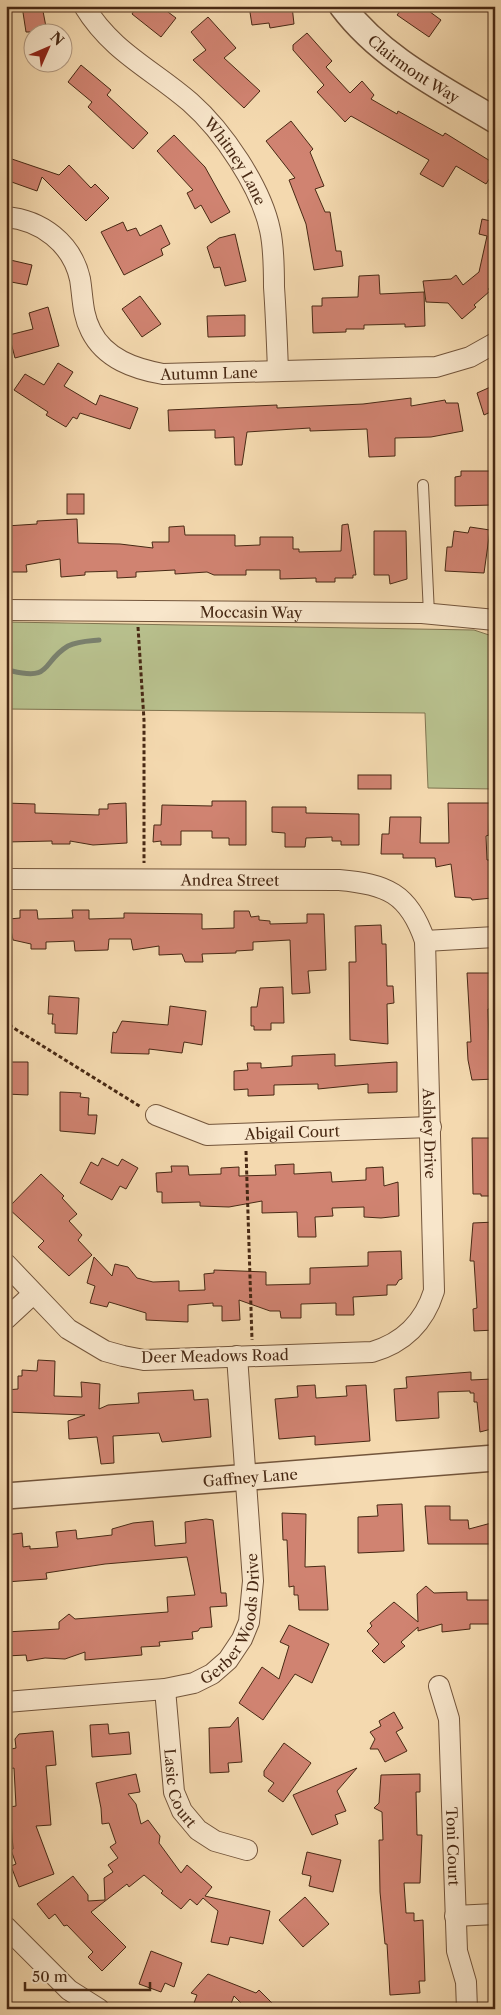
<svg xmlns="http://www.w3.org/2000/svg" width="501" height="2015" font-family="'Libre Caslon Text',serif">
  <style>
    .green { fill: #b8c08d; stroke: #807450 }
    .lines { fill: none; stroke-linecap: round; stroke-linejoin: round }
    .stream { stroke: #7a806d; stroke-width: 5 }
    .building { fill: #d08371; stroke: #482914 }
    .service-casing { stroke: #73553b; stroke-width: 12 }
    .minor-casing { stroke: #73553b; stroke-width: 22 }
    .tertiary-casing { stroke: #73553b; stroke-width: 28 }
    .path { stroke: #482914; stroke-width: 3; stroke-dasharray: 4 2.5; stroke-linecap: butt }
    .service { stroke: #f8e6cb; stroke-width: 10 }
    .minor { stroke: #f8e6cb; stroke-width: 20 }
    .tertiary { stroke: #f8e6cb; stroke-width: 25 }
    .labels { text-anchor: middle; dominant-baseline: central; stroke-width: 4; stroke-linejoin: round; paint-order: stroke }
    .street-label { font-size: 15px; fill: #482914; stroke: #f8e6cb }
  </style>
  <rect width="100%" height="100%" fill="#f4d9af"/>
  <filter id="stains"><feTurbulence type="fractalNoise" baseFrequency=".004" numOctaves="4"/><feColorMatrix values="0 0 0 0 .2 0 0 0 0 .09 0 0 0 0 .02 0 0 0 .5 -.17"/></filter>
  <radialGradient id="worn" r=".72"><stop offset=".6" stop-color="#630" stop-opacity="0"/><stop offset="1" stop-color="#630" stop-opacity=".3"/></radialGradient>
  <path class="green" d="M6 622 474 630 495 637V789L428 788 425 713 6 709Z"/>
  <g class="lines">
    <path class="stream" d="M12 671C53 681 41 662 68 646 78 641 89 641 99 640"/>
  </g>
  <g class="building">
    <path d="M22 6H42L47 32H26Z"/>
    <path d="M137 6H160L176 18 161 37 132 14Z"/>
    <path d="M249 6H292L294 24 270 28 269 23 252 25Z"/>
    <path d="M404 6H422L441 20 429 37 397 15Z"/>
    <path d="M208 17 236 48 224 58 260 91 244 108 193 60 206 50 191 32Z"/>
    <path d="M307 33 332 61 326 67 350 93 362 81 374 95 371 99 397 114 398 111 443 136 445 133 495 164V170L486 184 456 166 443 187 420 174 429 160 351 116 345 122 317 92 324 85 293 50V45Z"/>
    <path d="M81 65 111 90 107 95 148 133 133 149 88 107 92 102 68 82Z"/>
    <path d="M291 121 313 149 310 152 324 186 315 189 325 212H330L336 251H341L343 266 314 270 306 224 289 180 295 178 266 141Z"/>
    <path d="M174 135 205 167 230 212 211 223 201 205 195 209 187 193 193 190 157 151Z"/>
    <path d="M6 157 59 175 69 165 91 188 95 184 109 198 86 221 42 177 37 191 6 180Z"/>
    <path d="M482 219 495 222V283L488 289 490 291 474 305 476 307 462 319 448 303 426 302 423 281 451 279 456 275 463 285 479 272 487 236 479 234Z"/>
    <path d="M123 222 127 231 136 228 140 236 161 225 170 244 161 249 163 255 124 275 101 232Z"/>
    <path d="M235 234 246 281 225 286 220 267 214 268 207 247 219 238Z"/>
    <path d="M6 259 32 265 27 285 6 281Z"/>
    <path d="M379 275 380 294 424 292 425 326 405 327V324L364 325V329H346V332L313 333 312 306H322V298L358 297 359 276Z"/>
    <path d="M140 296 161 324 142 337 122 309Z"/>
    <path d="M48 307 59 346 15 358 9 335 33 329 29 313Z"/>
    <path d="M245 315V336L208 337 207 316Z"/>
    <path d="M58 363 73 372 64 386 96 405 100 395 138 408 130 429 80 413 77 419 73 417 66 427 46 415 48 412 14 390 25 374 44 385Z"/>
    <path d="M495 385V410L484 415 477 393Z"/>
    <path d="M411 398V406L445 400 446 403H458L463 431 431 437 395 438V456L369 457 367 429 310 431V428L247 432 242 465H235L234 437 215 438V430L169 431 168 410 277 405V408L363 404Z"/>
    <path d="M461 471H492V505L455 506V477L461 476Z"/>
    <rect x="67" y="494" width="17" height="20"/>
    <path d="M77 519 78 543 120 544 153 548 152 542H169V527L184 526 185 535H235V546L260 545V537H293V549H299V552L341 551 342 525 348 524 356 575H353V578H335V582H316V578L280 579V570H246V575H214L207 572 175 574V570L136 572V577L117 578V571L85 572V575L61 577 60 559 26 565 27 572H6V526L37 524V521Z"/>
    <path d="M470 527 490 530 484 573 445 571 447 547H452L454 531 468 533Z"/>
    <path d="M374 531H406L407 579 390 584 389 575H374Z"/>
    <rect x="358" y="775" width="33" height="14"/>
    <path d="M212 801H246V845H229V838H212V831H181V845H161V841L153 842 154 825H161L162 805 212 806Z"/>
    <path d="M6 803 35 804V813L99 815V809H108V804L126 803 127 843 93 845 70 841V844H52V841L6 842Z"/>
    <path d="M448 803H490L489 835 486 836 487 860H494L495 870 491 873 492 898 472 900 471 898 455 897 451 864 436 867 435 858H403V854H381L382 834H389L390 817H421L420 843H449Z"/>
    <path d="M272 807H306V813L359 814V845H341V841H332V837L306 838 305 847H285V833L272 832Z"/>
    <path d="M20 910H37L38 919 73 918 72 910H89V919L124 918V913L202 914V929L234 928V911H249L251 917 259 916V920L270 921V924L307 923V914H324L326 970 308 971 310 993 292 994 290 940 253 942V950L236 951V953L202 954 203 962H185L182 954 159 955V946L133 950 131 939H109L108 950 75 951 74 941 46 942V949H31V944L13 940 9 919 20 918Z"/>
    <path d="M381 925 382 944H386L387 986H393L394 1003 387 1004 388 1044 350 1040 349 962H356L355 926Z"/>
    <path d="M467 973H495V1009H488L489 1040H495V1079L472 1080 468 1060 467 1042H471Z"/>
    <path d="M283 987 284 1023H271V1030H254V1026H251V1007H257L260 988Z"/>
    <path d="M49 996 79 998 77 1034 55 1033V1024H52L53 1014H48Z"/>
    <path d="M170 1006 206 1011 202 1045 184 1042 182 1053 149 1049V1054L111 1053 113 1032 116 1033 122 1021 168 1025Z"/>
    <path d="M335 1054V1066L397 1062V1092L368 1093V1084L318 1089V1084L274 1085V1095L248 1096V1089L234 1090V1071L248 1070 247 1063H261V1068L292 1066V1056Z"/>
    <path d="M6 1062H28V1095L6 1094Z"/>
    <path d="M60 1092 81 1093 80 1097 89 1098 88 1115H97L95 1134 60 1131Z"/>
    <path d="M472 1138H491V1140H495V1165H492L493 1196H481V1194H473Z"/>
    <path d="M102 1158 118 1166 122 1159 138 1168 126 1189 120 1186 112 1200 80 1183 91 1162 98 1166Z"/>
    <path d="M294 1164V1174L331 1172 332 1182 366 1180V1168L383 1167 384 1186 398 1182 399 1216 381 1218 364 1217V1207L332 1208 333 1216 315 1217 316 1237H298L297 1212 262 1213V1201L229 1207 200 1206V1202L162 1203V1192H157L156 1173 172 1172 171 1166H188L189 1175 221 1174V1168L239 1167V1176L276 1175 275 1165Z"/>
    <path d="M41 1174 64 1196 62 1198 77 1214 69 1221 82 1235 78 1240 92 1255 69 1276 38 1247 44 1241 8 1208Z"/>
    <path d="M495 1222V1268H493L495 1330 474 1331 473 1309 477 1308 474 1261H470L473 1223Z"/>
    <path d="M401 1251 402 1279 399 1280 396 1285H387V1295L353 1297 354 1315H336V1303L301 1304V1318H281L280 1311H270L239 1300 240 1320 222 1321V1306H213V1303L188 1305V1322L146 1320V1313L109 1302 107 1307 90 1303 95 1286 87 1283 94 1257 112 1276 115 1264 128 1267 137 1278 153 1282 179 1281V1291L205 1290 204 1274 214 1273V1270L266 1272V1285L310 1284V1268L368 1266V1252Z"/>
    <path d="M38 1360 55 1361 54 1396 82 1397 81 1382 100 1384 99 1409 108 1405 139 1403 138 1393 193 1390 194 1400 208 1399 211 1437 162 1442 159 1433 113 1436 114 1463 101 1464 97 1437 69 1439 68 1421 85 1415 6 1412V1390L18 1389V1376H22V1370L37 1371Z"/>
    <path d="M471 1372V1380L492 1379 495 1428 480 1432 477 1402H474V1393H470V1391L438 1392 439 1418 396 1421 394 1389 407 1388 406 1377Z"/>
    <path d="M315 1385 316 1398 347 1396 346 1386 366 1385 370 1441 315 1445V1436L279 1439 275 1399 298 1397 297 1386Z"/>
    <path d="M402 1504 404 1551 358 1553V1517L378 1516 377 1505Z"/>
    <path d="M425 1506H450V1520H468L469 1529 495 1522V1544H428Z"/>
    <path d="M282 1513 306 1514 305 1567 325 1566 328 1610H299L298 1595H294V1586L289 1587 287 1540H283Z"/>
    <path d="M206 1519 213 1520 221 1593H226L227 1606 210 1607 212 1627 200 1628 198 1631 192 1632 193 1639 159 1642 160 1646 141 1647 142 1655 85 1660V1652L65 1659 45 1658 27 1661 26 1655 6 1656V1632L59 1629V1622L69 1614 75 1619 168 1612 167 1597 195 1595 187 1557 105 1564 46 1573 47 1579 6 1582V1535L22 1533 23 1547 30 1546V1549L58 1547 56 1532 76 1530 77 1539 112 1535V1529L133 1523 153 1521 155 1546 186 1543 185 1522Z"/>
    <path d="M426 1586 434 1593 467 1592V1600H495V1624H470V1629L442 1632V1624L418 1631V1627L401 1642 405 1646 384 1663 372 1651 379 1644 367 1631 372 1626 370 1623 394 1602 418 1622 417 1594Z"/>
    <path d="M289 1625 329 1644 312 1683 295 1674 263 1720 239 1703 262 1667 279 1679 289 1646 280 1642Z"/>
    <path d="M394 1712 403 1728 396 1732 407 1751 385 1762 378 1749H370L375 1739 370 1732 381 1726 379 1721Z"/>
    <path d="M238 1717 242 1762 228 1763 229 1772 210 1773 209 1728 230 1727Z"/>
    <path d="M108 1724 109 1734 129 1732 131 1754 92 1757 90 1725Z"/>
    <path d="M53 1731 56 1765 46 1766 51 1825 36 1826 54 1874 19 1887 11 1866 16 1864 11 1850 13 1849 10 1807 16 1806 14 1768 9 1769 7 1750 16 1748 15 1739 19 1734Z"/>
    <path d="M284 1743 311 1763 283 1802 268 1791 274 1783 264 1776V1771Z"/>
    <path d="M357 1768 337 1791 346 1811 335 1815 338 1824 312 1835 293 1795Z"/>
    <path d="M136 1774 140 1792 128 1794 136 1804 141 1824 148 1820 160 1836 159 1843 181 1873 187 1865 212 1887 205 1896 270 1911 263 1944 230 1937 228 1945 211 1942 218 1911 203 1898 197 1905 190 1899 181 1909 161 1893 163 1891 144 1875 129 1887 127 1884 91 1912 126 1947 102 1971 88 1957 93 1952 67 1925 64 1926 55 1914 49 1919 37 1904 73 1876 88 1895V1901L105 1900 104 1878 113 1872 108 1865 118 1858 110 1847 116 1843 109 1823 102 1824 101 1808 96 1783Z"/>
    <path d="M420 1774V1792H416L417 1835H422L420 1883H404L406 1913H414V1921L423 1920 425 1981H419L420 1993 390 1995 387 1944H385L380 1892 379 1840H383L382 1812 374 1808 379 1803 381 1775Z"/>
    <path d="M307 1852 341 1860 333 1892 309 1886 311 1876 302 1874Z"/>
    <path d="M305 1897 329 1924 303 1947 279 1920Z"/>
    <path d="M151 1951 182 1963 174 1987 165 1983 161 1992 139 1984Z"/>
    <path d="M208 1974 256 1993 259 1990 278 2009H247L234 1996 229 2009H213L194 2003 197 1995 191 1993Z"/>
  </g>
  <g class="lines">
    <defs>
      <path id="service" d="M423 485 429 614"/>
      <g id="minor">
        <path id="s1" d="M84 6C112 52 152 69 190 102 223 131 261 187 270 230 274 248 274 268 274 287 276 315 277 343 278 371"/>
        <path id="s2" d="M6 217C41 220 72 243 80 279 83 297 82 314 91 331 105 359 135 369 163 374L436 367 470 357 495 343"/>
        <path id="s3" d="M6 610 422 613 495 620"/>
        <path id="s4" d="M6 879 339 880C386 884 409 893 425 941L434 1291C424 1323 403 1343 372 1352L144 1360 123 1356 105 1351 68 1329 6 1264"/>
        <path d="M425 941 495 937"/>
        <path id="s5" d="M156 1115 207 1135 431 1127"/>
        <path d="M6 1319 33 1294"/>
        <path id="s6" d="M439 1686 449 1719 457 1951 466 1982 467 2009"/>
        <path id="s7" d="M165 1689 174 1792 182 1811 198 1830 215 1841 247 1850"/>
        <path id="s8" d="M6 1702 165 1689 194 1683 212 1674 228 1660 242 1639 249 1622 253 1581 237 1356"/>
        <path d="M455 1916 495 1914"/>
        <path d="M6 1927 69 1990 99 2009"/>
      </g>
      <g id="tertiary">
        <path id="s9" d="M342 6C381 58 440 87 495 120"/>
        <path id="s10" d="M6 1496 495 1458"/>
      </g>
    </defs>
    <use href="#service" class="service-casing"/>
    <use href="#minor" class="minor-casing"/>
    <use href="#tertiary" class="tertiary-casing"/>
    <g class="path">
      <path d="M138 627 144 720V863"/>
      <path d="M6 1019 12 1027 141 1107"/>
      <path d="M246 1151 252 1340"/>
    </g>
    <use href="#service" class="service"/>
    <use href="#minor" class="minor"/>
    <use href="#tertiary" class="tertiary"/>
  </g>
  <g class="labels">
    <g class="street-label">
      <text stroke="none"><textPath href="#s9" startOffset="96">Clairmont Way</textPath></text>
      <text stroke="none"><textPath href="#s1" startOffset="219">Whitney Lane</textPath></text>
      <text stroke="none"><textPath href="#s2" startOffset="290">Autumn Lane</textPath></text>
      <text stroke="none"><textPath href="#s3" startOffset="245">Moccasin Way</textPath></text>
      <text stroke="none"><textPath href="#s4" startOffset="224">Andrea Street</textPath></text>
      <text stroke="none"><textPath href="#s5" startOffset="140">Abigail Court</textPath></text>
      <text stroke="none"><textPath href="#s4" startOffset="640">Ashley Drive</textPath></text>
      <text transform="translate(215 1356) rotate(-1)">Deer Meadows Road</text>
      <text stroke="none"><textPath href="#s10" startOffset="245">Gaffney Lane</textPath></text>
      <text stroke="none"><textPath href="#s8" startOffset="270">Gerber Woods Drive</textPath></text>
      <text stroke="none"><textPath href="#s7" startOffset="101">Lasic Court</textPath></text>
      <text stroke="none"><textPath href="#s6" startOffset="162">Toni Court</textPath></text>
    </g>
  </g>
  <rect width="501" height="2015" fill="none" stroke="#f4d9af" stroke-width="25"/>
  <rect x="8" y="8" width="486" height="2000" fill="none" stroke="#482914" stroke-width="2.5"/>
  <rect x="12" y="12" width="476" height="1990" fill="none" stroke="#482914"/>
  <g transform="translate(48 48) rotate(45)"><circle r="24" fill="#f8e6cb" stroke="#b29a82"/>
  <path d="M0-4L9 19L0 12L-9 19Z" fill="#8f2418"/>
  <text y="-8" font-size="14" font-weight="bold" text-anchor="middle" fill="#482914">N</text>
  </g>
  <path d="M25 1982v8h125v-8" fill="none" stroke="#482914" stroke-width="2.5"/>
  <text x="32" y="1982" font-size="15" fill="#482914" stroke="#f8e6cb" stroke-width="4" paint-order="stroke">50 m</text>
  <rect width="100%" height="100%" filter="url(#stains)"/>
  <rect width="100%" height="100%" fill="url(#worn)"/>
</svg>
